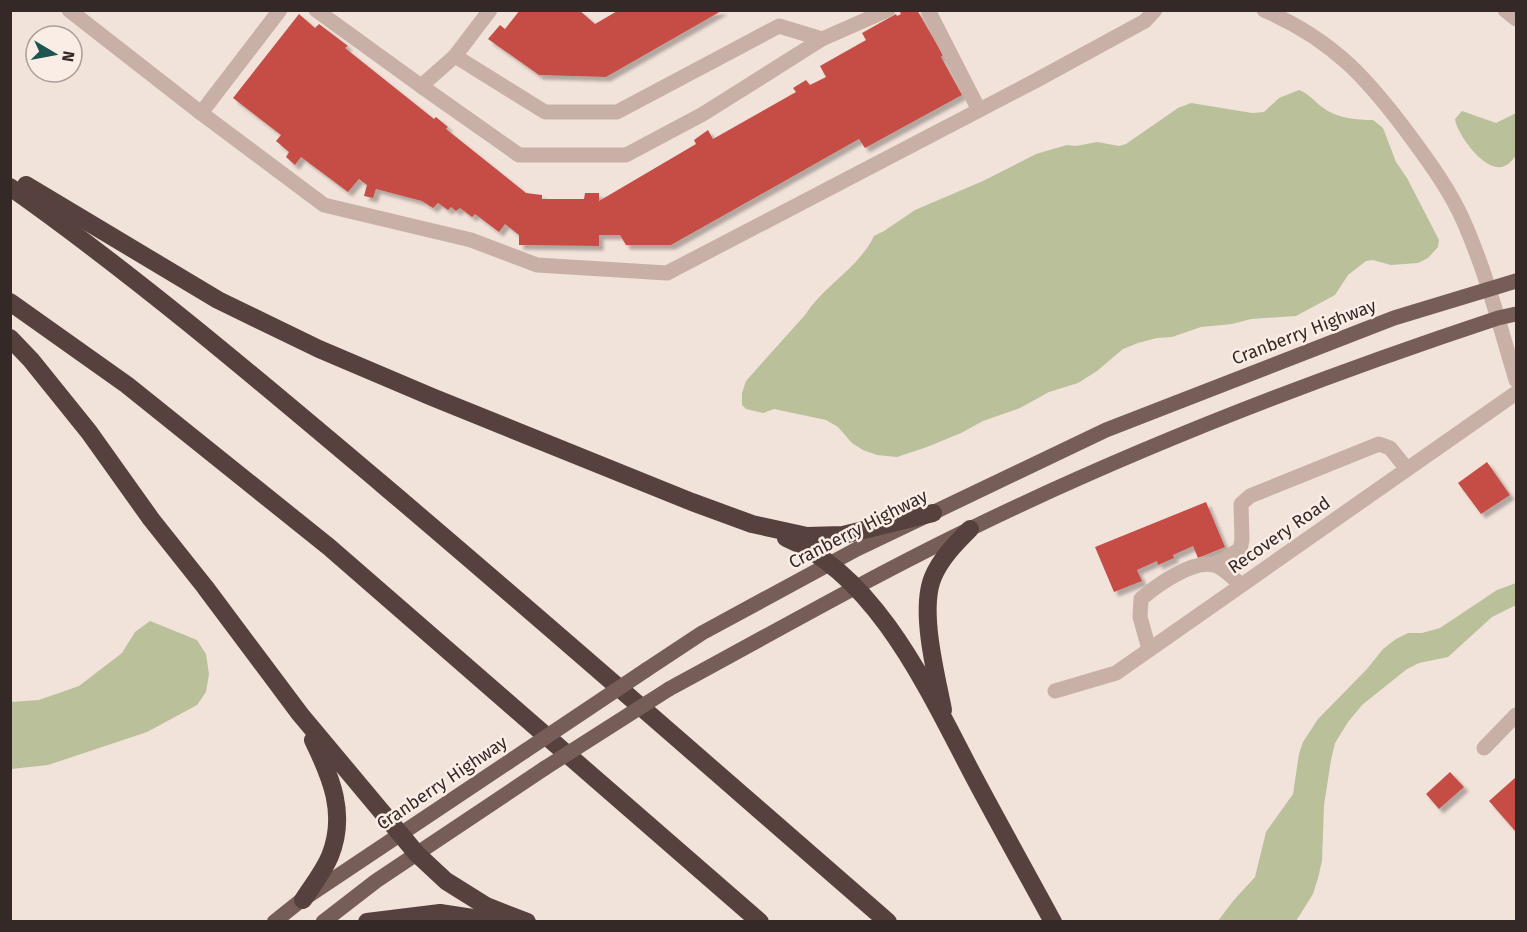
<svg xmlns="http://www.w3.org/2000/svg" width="1527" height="932" font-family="'Fira Sans',sans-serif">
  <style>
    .green { fill: #b9c09a }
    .building { fill: #c54e44; filter: url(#shadow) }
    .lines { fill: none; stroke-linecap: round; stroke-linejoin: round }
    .minor { stroke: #c9b0a6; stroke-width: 15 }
    .major { stroke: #775d58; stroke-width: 15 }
    .highway { stroke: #56413e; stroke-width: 18 }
    .major-bridge { stroke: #775d58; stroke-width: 15 }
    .labels { text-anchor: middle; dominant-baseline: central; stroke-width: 5; stroke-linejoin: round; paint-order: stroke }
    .street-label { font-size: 18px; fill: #352927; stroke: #f9ede6 }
  </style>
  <defs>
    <filter id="shadow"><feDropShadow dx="4.5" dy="4.5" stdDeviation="1.5" flood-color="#0004"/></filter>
  </defs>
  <rect width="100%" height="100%" fill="#f1e2da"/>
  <g class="green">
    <path d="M1299 90C1309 94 1313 100 1322 107 1336 118 1356 120 1373 120L1383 128 1396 162 1407 178 1439 240 1438 247 1428 258 1418 263 1391 265 1373 260 1366 261 1348 275 1335 295 1296 316 1251 319 1232 324 1201 327 1172 337 1157 338 1138 343 1123 349 1097 371 1078 383 1049 392 1020 408 983 421 961 433 927 447 897 457 877 455 863 450 852 443 838 427 826 420 774 409 763 413 746 409 742 405V393L746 381 805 315C824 285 858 269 874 236L884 231 915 210 983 181 1036 154 1067 145 1076 146 1097 142 1119 146 1126 144 1178 108 1191 103 1252 113 1264 112 1279 98Z"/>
    <path d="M1462 111 1496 123 1516 113V156C1512 160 1508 166 1501 167 1483 170 1457 134 1455 119Z"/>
    <path d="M1516 583V605L1492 617 1448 657 1419 663 1407 669 1362 705 1348 722 1335 743 1331 760 1324 805 1322 861 1318 878 1313 894 1296 921H1218L1233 901 1255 877 1266 832 1293 794 1299 754 1303 742 1318 719 1367 669 1383 649 1396 639 1408 633H1422L1440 628 1497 590Z"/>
    <path d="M150 621 197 640 206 654 209 674 206 692 197 705 147 732 48 765 11 769V702L39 700 79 686 122 653 135 632Z"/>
  </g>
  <g class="building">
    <path d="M520 10H579L595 24 619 10H723L606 77 539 75 488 39 500 25 505 29Z"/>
    <path d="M899 10H917L943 55 941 57 962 95 865 148 859 139 671 245H626L620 235H599V246L519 245V235L505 224 499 232 475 214 472 217 460 208 456 211 451 207 448 210 438 203 433 208 422 201 376 189 373 198 364 196 367 185 359 179 348 192 301 157 295 165 286 157 289 152 276 141 281 135 233 98 299 14 315 28 319 24 348 46 345 48 434 119 436 117 448 127 446 129 526 193 542 195V199H584L585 193H599V201L696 144 694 140 708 130 713 139 796 92 793 88 806 80 810 85 826 77 820 66 866 40 862 33 896 14 897 16 901 14Z"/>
    <path d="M1487 462 1510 495 1481 514 1458 483Z"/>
    <path d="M1206 502 1225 547 1198 558 1193 546 1173 555 1174 558 1158 565 1157 561 1137 570 1142 581 1114 592 1095 547Z"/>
    <path d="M1450 772 1464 787 1439 809 1426 794Z"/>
    <path d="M1516 777V832L1489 801Z"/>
  </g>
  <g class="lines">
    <g class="minor">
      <path d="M69 10 201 113"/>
      <path d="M280 10 201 113 324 205 471 240 537 265 667 273 1035 81 1145 21 1155 10"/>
      <path d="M316 10 421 86 455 56 490 10"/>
      <path d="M928 10 979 110"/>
      <path d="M1264 10C1334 40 1369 80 1413 140 1432 166 1450 191 1463 220 1486 271 1500 327 1516 380"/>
      <path d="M1505 10 1516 19"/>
      <path d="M455 56 545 112H617L779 26 822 39"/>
      <path d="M421 86 519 155H626L703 114 822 39 888 10"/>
      <path d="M1216 565 1240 549 1242 540 1241 504 1250 496 1379 444 1390 448 1407 469"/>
      <path d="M1149 649 1140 617 1141 599C1157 585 1192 560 1214 565 1223 567 1234 579 1241 585"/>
      <path d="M1055 691 1116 673 1516 393"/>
      <path d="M1484 748 1516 715"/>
    </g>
    <g class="major">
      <path d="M646 670 702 633 857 549 1106 430 1394 318 1516 281"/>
      <path d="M669 689C771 634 872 576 976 526 1145 444 1320 377 1498 318L1516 314"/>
      <path d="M274 922 299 902 525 751"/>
      <path d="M323 922 376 881 545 768"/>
    </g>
    <g class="highway">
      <path d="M26 185 218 300 319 349 432 397 692 502 752 524 807 536 843 535 933 513"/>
      <path d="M10 187C140 279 262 383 383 485 553 629 720 776 888 922"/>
      <path d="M10 302 127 385 329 547 760 922"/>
      <path d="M10 338 31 360 89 432 151 519 205 587 300 714 417 854 446 881 486 906 527 922"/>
      <path d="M786 538C878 576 930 694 974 777 1000 826 1027 874 1053 922"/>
      <path d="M943 710C936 674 919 610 933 577 941 558 956 543 970 529"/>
      <path d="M303 900C312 886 324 871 330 856 347 814 331 777 313 740"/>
      <path d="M367 922 440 913 499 922"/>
    </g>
    <g class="major-bridge">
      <path d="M525 751 646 670"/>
      <path d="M545 768 669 689"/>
    </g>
  </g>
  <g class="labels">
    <g class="street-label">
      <text transform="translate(1304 332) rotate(-21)">Cranberry Highway</text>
      <text transform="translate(858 529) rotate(-27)">Cranberry Highway</text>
      <text transform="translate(1279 535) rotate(-35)">Recovery Road</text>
      <text transform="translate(442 783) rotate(-34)">Cranberry Highway</text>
    </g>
  </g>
  <rect width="1527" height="932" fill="none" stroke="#352927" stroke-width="24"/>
  <g transform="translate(54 54) rotate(100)"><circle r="28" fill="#f9ede6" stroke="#ab9f9a" stroke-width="1.5"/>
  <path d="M0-4.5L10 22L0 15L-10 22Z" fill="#1d5650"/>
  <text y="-9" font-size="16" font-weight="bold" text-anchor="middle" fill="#352927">N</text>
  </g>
</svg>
